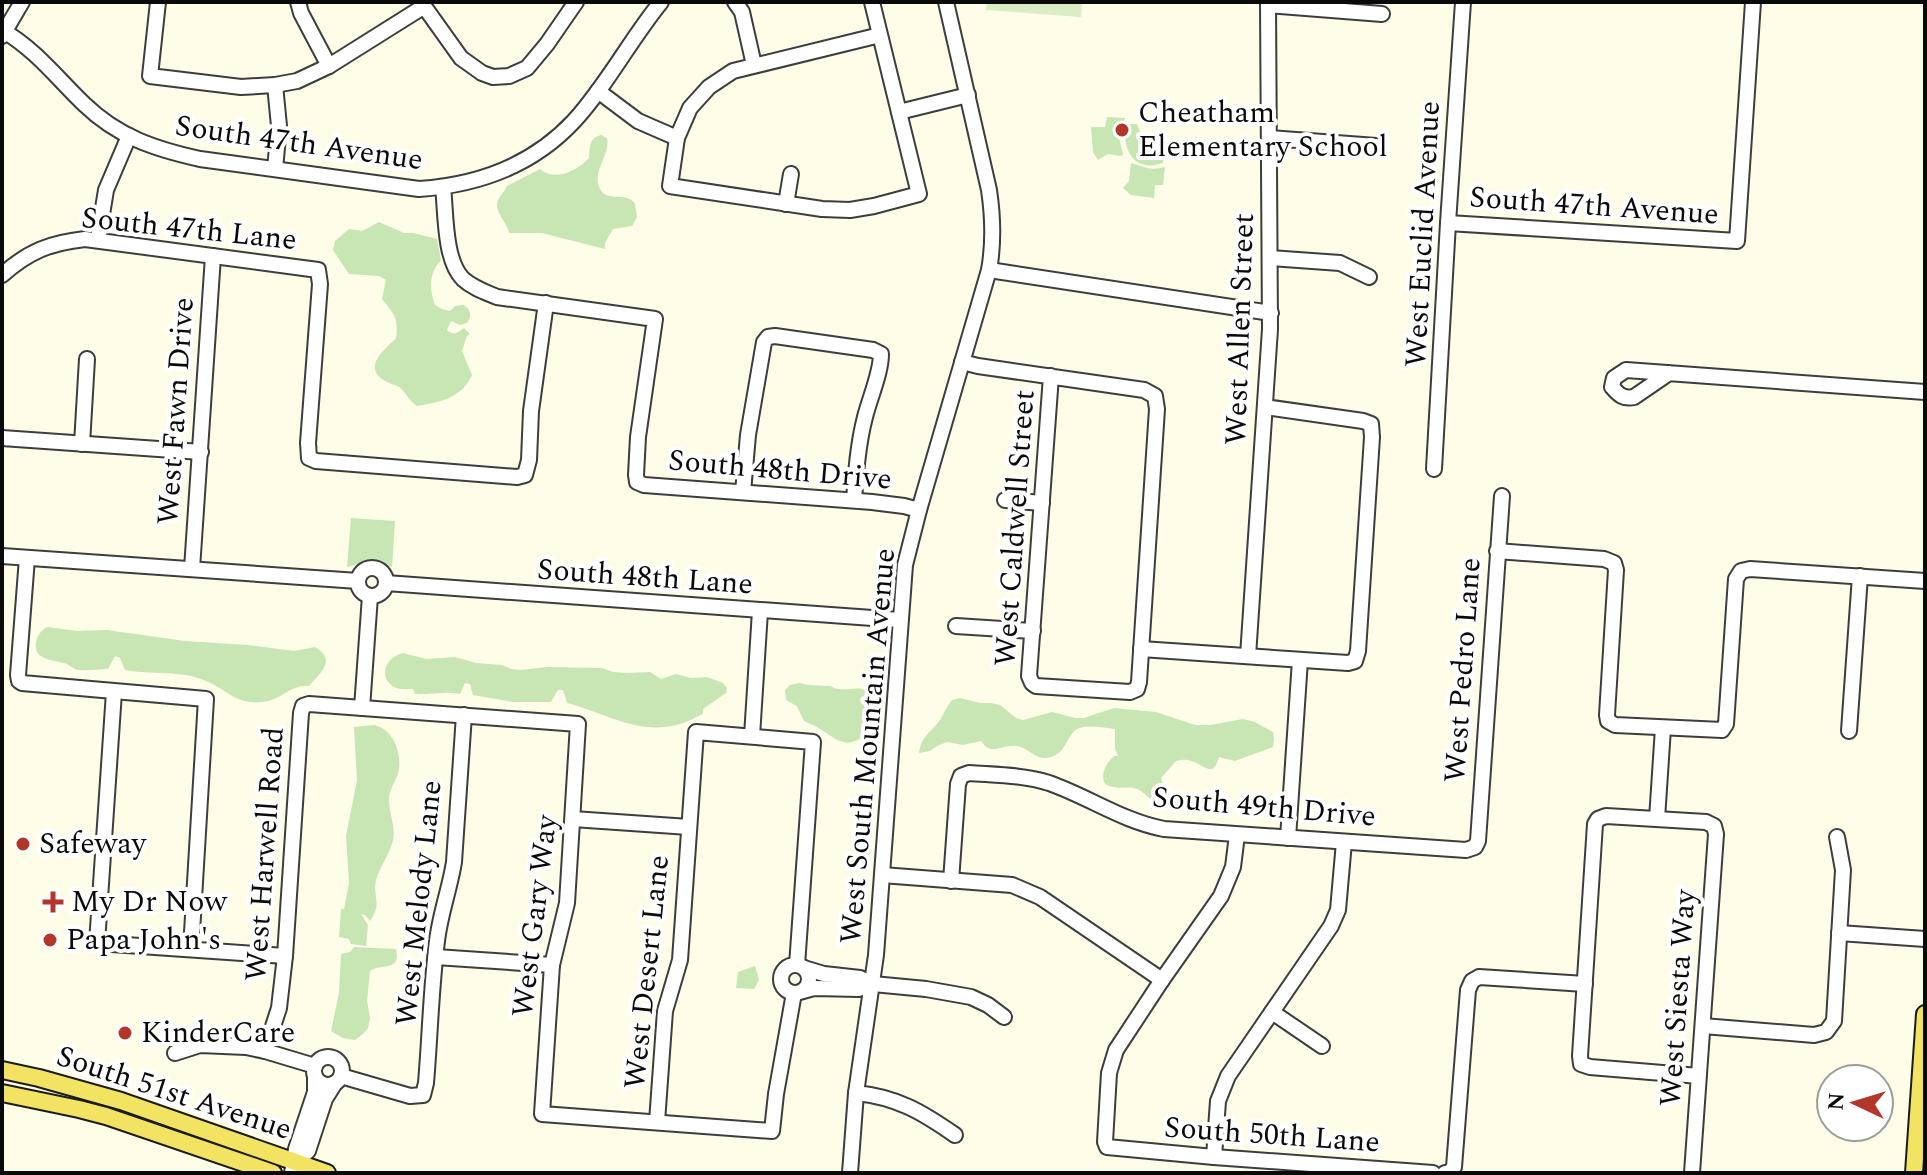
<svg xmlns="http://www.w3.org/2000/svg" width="1927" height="1175" font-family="Spectral,serif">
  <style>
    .green { fill: #c7e6b4 }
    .pitch { fill: #daedc5 }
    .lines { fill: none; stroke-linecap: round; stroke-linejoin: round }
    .minor-casing { stroke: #3d3d3d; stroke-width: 18 }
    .major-casing { stroke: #1b1b1b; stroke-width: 20 }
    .minor { stroke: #fff; stroke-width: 14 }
    .major { stroke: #f2e363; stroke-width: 16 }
    .poi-dot { fill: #b23629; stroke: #fff; stroke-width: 3 }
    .labels { text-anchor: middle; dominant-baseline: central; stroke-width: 8; stroke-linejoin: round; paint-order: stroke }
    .poi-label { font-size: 30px; fill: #0a0a0a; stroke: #fff; text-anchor: start }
    .street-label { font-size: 30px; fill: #0a0a0a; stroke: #fff }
  </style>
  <rect width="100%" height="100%" fill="#fefde7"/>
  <g class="green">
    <path d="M1107 117 1125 118 1119 138 1123 154 1122 156 1108 154 1098 160 1093 152 1091 127H1105Z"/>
    <path d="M1131 124H1137C1142 139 1149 147 1163 155V163C1135 173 1122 151 1126 126Z"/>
    <path d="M601 135 607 138C611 155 591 171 600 189 607 203 628 191 635 204 635 205 637 216 637 217L632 226 613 229 605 243V249L542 233H509C507 222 497 215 497 205 497 198 504 193 507 186L540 169C555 182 577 171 589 158 590 147 589 138 601 135Z"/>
    <path d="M1131 163C1144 167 1151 171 1165 167L1163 185H1155L1154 198 1131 195 1123 188 1129 181Z"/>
    <path d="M379 222 404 233H413L437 239 441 260C429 273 429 288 435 305L442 309 450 311 455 306 463 305C471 309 472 316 467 323L460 325 451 321 447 330C453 336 458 333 464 328L470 334 467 336 462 351 472 375C462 398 440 402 417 406 409 401 406 392 399 387 394 384 387 383 382 379 363 365 387 348 396 338 399 318 394 314 382 299L386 280 379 276 349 274 333 250 335 241 349 229 362 231Z"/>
    <path d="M351 518 395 521 392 567 370 562 347 567Z"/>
    <path d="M47 627 77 631 107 630 185 641 248 645 294 651 315 647C337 660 321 672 309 686 291 684 280 701 263 702 235 705 228 690 206 681 181 670 152 675 125 670L120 658 115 656 108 669C99 669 84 672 75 669 71 667 68 664 64 663 52 660 33 660 36 642 38 634 41 631 47 627Z"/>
    <path d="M403 653 426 659 455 657 476 663 502 665 511 669 520 670 548 667 602 668 613 672 628 673 650 672 661 679 676 674 691 678 707 677 723 683 727 688 726 693 703 709V714C696 717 688 722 680 724 638 736 606 713 567 703L563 690H558L551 702H513L473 695 470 684 465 683 460 694C445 691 430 695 415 694L413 689C407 689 399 690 394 687 377 676 386 657 403 653Z"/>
    <path d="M800 683C809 686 816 685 826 686 836 686 829 688 839 689 853 691 865 682 874 700L867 716 868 731 864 736 858 740 848 743 837 740 817 727 804 721 797 706 786 700 785 690 790 685Z"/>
    <path d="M960 698 980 703H991L1000 705 1016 718 1023 720 1052 712 1075 718H1084L1114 708 1156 712 1195 725H1210L1243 719 1255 722 1273 732 1274 739 1273 747 1235 761 1219 757C1213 779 1205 765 1191 761 1184 759 1183 760 1176 761L1161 778 1165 793V805C1149 804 1149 794 1137 789 1126 785 1118 791 1105 784 1100 773 1106 764 1114 756H1118L1115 749V729C1104 728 1088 724 1077 729 1066 736 1067 752 1051 757 1036 762 1029 747 1016 746 1001 744 992 757 981 741L963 745 947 742 937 746 930 751 919 753C921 738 928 734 937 724 942 719 946 707 952 700Z"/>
    <path d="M374 725C394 729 403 755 398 774 395 782 390 789 389 797 388 811 396 826 393 840 390 854 380 866 376 880 372 897 383 902 370 921L365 915 361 914 368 925 366 946 351 944 349 939 339 937 341 909H344L349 883 346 836 357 780 354 727Z"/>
    <path d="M354 947 396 949C401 972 383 963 370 971L367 1001 370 1018 368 1028 363 1034 355 1040 343 1038 331 1031 339 993 341 954 350 952Z"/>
    <path d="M755 966 759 980 754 989 736 988 738 972Z"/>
  </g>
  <path class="pitch" d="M987 2H1082L1081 17 986 10Z"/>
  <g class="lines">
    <defs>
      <g id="minor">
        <path d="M158 2 150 76 241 87 275 85 297 81 329 66 423 7"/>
        <path d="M298 2 301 13 329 66"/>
        <path d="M421 2 461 58 482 73 493 77 509 76 527 68 547 44 576 2"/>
        <path d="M735 2 742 12 754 65"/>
        <path d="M872 2 919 194 874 206 850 210 822 209 670 186 677 138 690 108 709 87 733 71 880 35"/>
        <path d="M1268 5 1382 14"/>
        <path d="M2 30C35 49 57 78 84 104 118 137 155 149 200 159L419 189C478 185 533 165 574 121 607 85 630 40 661 2"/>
        <path d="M2 36 22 2"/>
        <path d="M275 85 279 126 275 169"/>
        <path d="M598 91 638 121 677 138"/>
        <path d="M899 112 968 95"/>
        <path d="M1269 138 1376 146"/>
        <path d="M443 187C446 213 444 260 463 279 473 288 485 292 497 297L655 319 638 437 636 475 637 482 644 485 872 502 904 506 919 510"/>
        <path d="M786 204 791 174"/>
        <path d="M1448 223 1737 241 1753 2"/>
        <path d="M98 239 106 190 129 136"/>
        <path d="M1270 258 1340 263 1369 277"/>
        <path d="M989 270 1271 313"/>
        <path d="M2 275C29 251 50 243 85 239L318 270 320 284 308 443 309 458 316 461 517 477 525 475 529 460 531 411 546 303"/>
        <path d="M962 362 978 366 1144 390 1155 396 1157 409 1139 682 1137 689 1130 692 1036 686 1032 683 1029 676 1051 376"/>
        <path d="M1669 373 1634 397C1623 399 1619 395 1612 387L1614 378 1626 370 1925 392"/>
        <path d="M2 438 201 452"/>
        <path d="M82 444 87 359"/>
        <path d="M1434 469 1448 223 1463 2"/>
        <path d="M743 492 748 435 764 342 768 337 775 336 873 350 881 354C881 373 870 397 865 417 858 444 856 472 854 500"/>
        <path d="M1005 500 1042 503"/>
        <path d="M1497 551 1604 559 1614 563 1616 570 1607 715 1608 721 1615 725 1722 730 1726 724 1736 579 1741 571 1750 569 1925 581"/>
        <path d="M2 556 358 581"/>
        <path d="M27 558 18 675 19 681 22 683 206 699 191 949"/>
        <circle cx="372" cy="582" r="14"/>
        <path d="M192 569 213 256"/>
        <path d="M386 583 900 620"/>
        <path d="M956 626 1033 631"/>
        <path d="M1141 649 1348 663 1355 661 1358 651 1372 437 1371 424 1363 421 1265 407"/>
        <path d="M1248 656 1270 329 1268 2"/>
        <path d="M114 692 97 943 285 956"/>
        <path d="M362 708 370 596"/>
        <path d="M1849 731 1860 576"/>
        <path d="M752 736 760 611"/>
        <path d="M573 819 689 827"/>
        <path d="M1657 819 1663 728"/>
        <path d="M1237 835 1233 867 1221 896 1162 980 1116 1050 1109 1073 1105 1142 1107 1147 1214 1157 1433 1173"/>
        <path d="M1288 838 1300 660"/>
        <path d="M882 875 1012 885 1040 897 1162 980"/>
        <path d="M951 881 958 784 961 776 969 773C995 775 1024 775 1049 783 1089 797 1122 821 1164 829L1466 850 1475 847 1478 841 1502 496"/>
        <path d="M1839 933 1925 939"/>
        <path d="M436 957 552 965"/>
        <circle cx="795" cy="979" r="14"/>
        <path d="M804 968 824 974 860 978 873 984 926 989 971 997 988 1005 1004 1017"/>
        <path d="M803 991 814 988 859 989 873 984"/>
        <path d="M1272 1012 1322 1046"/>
        <path d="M1703 1026 1814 1035 1826 1032 1834 1021 1843 870 1837 837"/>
        <path d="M265 1051 279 1008 285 956 301 713 303 706 309 704 578 724 567 903 552 965 542 1114 772 1131 776 1094 794 993"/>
        <path d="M175 1053 200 1045 246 1047 265 1051 315 1066"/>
        <circle cx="328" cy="1071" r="14"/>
        <path d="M341 1076 410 1096 423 1095 426 1083C430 1036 431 988 437 941 440 914 450 888 454 862L464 715"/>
        <path d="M856 1093C897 1097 922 1112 955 1135"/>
        <path d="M657 1122 665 1011 680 960 696 732 813 742 797 965"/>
        <path d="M1214 1157 1218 1101 1228 1076 1331 926 1338 910 1344 842"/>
        <path d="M295 1163 308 1151 325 1099 335 1083"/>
        <path d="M292 1173 296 1149 315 1092V1077"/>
        <path d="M850 1173 856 1093 876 955 905 565 919 510 989 270C994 242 993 217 989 190L946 2"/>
        <path d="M1445 1173 1450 1172 1454 1167 1468 990 1472 981 1479 977 1585 984"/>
        <path d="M1692 1173 1716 834 1714 826 1706 822 1606 816 1598 819 1595 824 1580 1056 1581 1064 1590 1067 1699 1076"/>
      </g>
      <g id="major">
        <path d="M2 1070 39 1078 121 1101 327 1173"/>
        <path d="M2 1093 79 1109 106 1116 273 1173"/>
        <path d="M1914 1173 1925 1014"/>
      </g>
    </defs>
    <use href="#minor" class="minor-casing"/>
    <use href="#major" class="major-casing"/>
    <use href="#minor" class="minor"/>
    <use href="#major" class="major"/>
  </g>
  <g class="poi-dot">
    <circle cx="1122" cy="130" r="8"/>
    <circle cx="23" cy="844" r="8"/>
    <path d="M49 890h8v8h8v8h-8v8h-8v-8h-8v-8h8z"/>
    <circle cx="50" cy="940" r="8"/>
    <circle cx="125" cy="1033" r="8"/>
  </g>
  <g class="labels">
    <g class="poi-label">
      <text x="1138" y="113">Cheatham<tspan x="1138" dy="34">Elementary School</tspan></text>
      <text x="39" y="844">Safeway</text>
      <text x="71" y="902">My Dr Now</text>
      <text x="66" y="940">Papa John's</text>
      <text x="141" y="1033">KinderCare</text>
    </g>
    <g class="street-label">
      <text transform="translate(299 143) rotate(8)">South 47th Avenue</text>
      <text transform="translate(1594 206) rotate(4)">South 47th Avenue</text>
      <text transform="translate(189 229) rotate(6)">South 47th Lane</text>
      <text transform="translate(1423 234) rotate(-87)">West Euclid Avenue</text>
      <text transform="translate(1240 329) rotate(-88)">West Allen Street</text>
      <text transform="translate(176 411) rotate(-86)">West Fawn Drive</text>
      <text transform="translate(780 470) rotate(5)">South 48th Drive</text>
      <text transform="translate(1015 528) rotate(-86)">West Caldwell Street</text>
      <text transform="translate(645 577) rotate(4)">South 48th Lane</text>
      <text transform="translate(1463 670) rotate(-86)">West Pedro Lane</text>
      <text transform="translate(868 746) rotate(-85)">West South Mountain Avenue</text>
      <text transform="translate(1264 807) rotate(5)">South 49th Drive</text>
      <text transform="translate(265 854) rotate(-86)">West Harwell Road</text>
      <text transform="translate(419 903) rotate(-84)">West Melody Lane</text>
      <text transform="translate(535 916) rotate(-83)">West Gary Way</text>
      <text transform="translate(647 972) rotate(-84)">West Desert Lane</text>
      <text transform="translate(1678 998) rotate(-86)">West Siesta Way</text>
      <text transform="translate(174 1093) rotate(18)">South 51st Avenue</text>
      <text transform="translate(1272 1135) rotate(4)">South 50th Lane</text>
    </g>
  </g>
  <rect width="1927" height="1175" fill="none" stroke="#0a0a0a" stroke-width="8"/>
  <g transform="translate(1855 1103) rotate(274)"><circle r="38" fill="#ffffff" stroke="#9d9d9d" stroke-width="2"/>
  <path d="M0-6L14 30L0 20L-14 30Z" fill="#b23629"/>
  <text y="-12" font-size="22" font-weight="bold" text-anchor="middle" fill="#0a0a0a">N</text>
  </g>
</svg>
